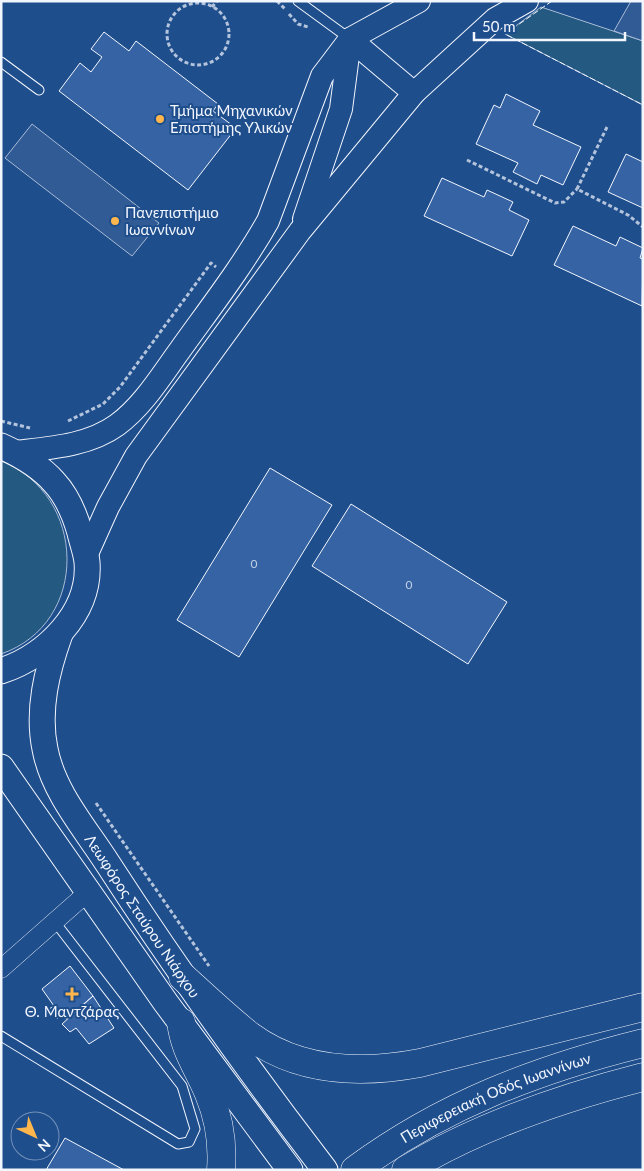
<svg xmlns="http://www.w3.org/2000/svg" width="644" height="1171" font-family="Lato,sans-serif">
  <style>
    .green { fill: #245a82; stroke: #a8bbd7 }
    .parking { fill: #305b95; stroke: #a8bbd7 }
    .building { fill: #3563a3; stroke: #f2f6ff }
    .lines { fill: none; stroke-linecap: round; stroke-linejoin: round }
    .service-casing { stroke: #f2f6ff; stroke-width: 11 }
    .minor-casing { stroke: #f2f6ff; stroke-width: 19 }
    .tertiary-casing { stroke: #f2f6ff; stroke-width: 24 }
    .secondary-casing { stroke: #f2f6ff; stroke-width: 27 }
    .trunk-casing { stroke: #f2f6ff; stroke-width: 29 }
    .path { stroke: #b3c4dc; stroke-width: 3; stroke-dasharray: 4 2.5; stroke-linecap: butt }
    .service { stroke: #1f4e8c; stroke-width: 9 }
    .minor { stroke: #1f4e8c; stroke-width: 18 }
    .tertiary { stroke: #1f4e8c; stroke-width: 22 }
    .secondary { stroke: #1f4e8c; stroke-width: 25 }
    .trunk { stroke: #1f4e8c; stroke-width: 28 }
    .fence { stroke: #f2f6ff; stroke-width: 1; stroke-dasharray: 6 2.5; stroke-linecap: butt }
    .poi-dot { fill: #ffb74d; stroke: #1f4e8c; stroke-width: 2 }
    .labels { text-anchor: middle; dominant-baseline: central; stroke-width: 4; stroke-linejoin: round; paint-order: stroke }
    .number-label { font-size: 12px; fill: #c3d1e8 }
    .poi-label { font-size: 15px; fill: #f2f6ff; stroke: #1f4e8c; text-anchor: start }
    .street-label { font-size: 15px; fill: #f2f6ff; stroke: #1f4e8c }
  </style>
  <rect width="100%" height="100%" fill="#1f4e8c"/>
  <g class="green">
    <path d="M541 7 643 41V105L505 34Z"/>
    <path d="M1 461C87 494 91 623 1 654Z"/>
  </g>
  <g class="parking">
    <path d="M631 1H643V41L614 31Z"/>
    <path d="M32 124 159 223 132 256 5 158Z"/>
  </g>
  <g class="building">
    <path d="M104 32 129 51 136 41 218 104 213 111 236 128 188 190 59 91 80 63 91 72 102 57 91 49Z"/>
    <path d="M506 94 540 111 533 125 581 147 563 185 541 175 537 184 513 172 518 163 476 144 494 105 500 108Z"/>
    <path d="M626 154 643 162V208L608 192Z"/>
    <path d="M442 178 484 197 487 190 513 202 509 210 529 220 512 256 424 216Z"/>
    <path d="M573 226 616 246 620 237 643 248 640 258 643 259 642 306 554 265Z"/>
    <path d="M270 468 332 505 239 657 177 620Z"/>
    <path d="M351 504 507 602 468 664 312 566Z"/>
    <path d="M70 966 93 996 66 1019 61 1015 57 1019 49 1009 54 1006 42 989Z"/>
    <path d="M93 996 114 1028 89 1044 76 1028 70 1032 62 1024Z"/>
    <path d="M65 1138 124 1170H46Z"/>
  </g>
  <g class="lines">
    <defs>
      <g id="service">
        <path d="M298 1 350 39"/>
        <path d="M1 62 39 90"/>
        <path d="M1 1036 178 1144 189 1142 195 1129 182 1086 55 922"/>
      </g>
      <path id="minor" d="M1 969 87 893"/>
      <g id="tertiary">
        <path d="M350 39 414 93"/>
        <path d="M304 219 341 109 350 40"/>
        <path d="M15 452C49 448 88 446 117 425 143 406 161 376 180 350 210 308 242 267 268 221L322 76 350 39 419 1"/>
        <path d="M86 556 108 507 136 456 300 231 414 93 495 19 527 1"/>
      </g>
      <g id="secondary">
        <path d="M1 446C21 455 40 466 54 482 67 496 75 515 80 533 82 542 86 552 87 562 91 613 46 656 1 671"/>
        <path id="s1" d="M60 634C47 670 37 710 45 749 53 792 85 828 108 864 176 969 249 1071 325 1170"/>
        <path d="M1 767 166 1003 290 1170"/>
      </g>
      <g id="trunk">
        <path d="M183 977C205 997 227 1018 250 1036 299 1072 362 1074 420 1063L643 1007"/>
        <path d="M181 1022C185 1052 198 1067 209 1094 219 1118 223 1144 221 1170"/>
        <path id="s2" d="M355 1170C443 1105 538 1069 643 1043"/>
        <path d="M406 1170C478 1126 561 1098 643 1077"/>
      </g>
    </defs>
    <use href="#service" class="service-casing"/>
    <use href="#minor" class="minor-casing"/>
    <use href="#tertiary" class="tertiary-casing"/>
    <use href="#secondary" class="secondary-casing"/>
    <use href="#trunk" class="trunk-casing"/>
    <g class="path">
      <path d="M277 1 285 9"/>
      <circle cx="198" cy="34" r="31"/>
      <path d="M212 7 217 1"/>
      <path d="M289 14 298 24 308 27"/>
      <path d="M607 127 577 189 628 215 643 227"/>
      <path d="M467 160 555 203 564 202 577 189"/>
      <path d="M1 421 30 428"/>
      <path d="M68 421 103 404 120 387 211 263 216 267"/>
      <path d="M96 803 209 966"/>
    </g>
    <use href="#service" class="service"/>
    <use href="#minor" class="minor"/>
    <use href="#tertiary" class="tertiary"/>
    <use href="#secondary" class="secondary"/>
    <use href="#trunk" class="trunk"/>
    <path class="fence" d="M552 1 505 34 643 105"/>
  </g>
  <g class="poi-dot">
    <circle cx="160" cy="119" r="5"/>
    <circle cx="115" cy="221" r="5"/>
    <path d="M69.5 986.5h5v5h5v5h-5v5h-5v-5h-5v-5h5z"/>
  </g>
  <g class="labels">
    <g class="number-label">
      <text x="254" y="563">0</text>
      <text x="409" y="584">0</text>
    </g>
    <g class="poi-label">
      <text x="170" y="110">Τμήμα Μηχανικών<tspan x="170" dy="17">Επιστήμης Υλικών</tspan></text>
      <text x="125" y="212">Πανεπιστήμιο<tspan x="125" dy="17">Ιωαννίνων</tspan></text>
      <text x="72" y="1011" text-anchor="middle">Θ. Μαντζάρας</text>
    </g>
    <g class="street-label">
      <text stroke="none"><textPath href="#s1" startOffset="312">Λεωφόρος Σταύρου Νιάρχου</textPath></text>
      <text stroke="none"><textPath href="#s2" startOffset="159">Περιφερειακή Οδός Ιωαννίνων</textPath></text>
    </g>
  </g>
  <rect width="644" height="1171" fill="none" stroke="#f2f6ff" stroke-width="5"/>
  <g transform="translate(35 1136) rotate(136)"><circle r="24" fill="#1f4e8c" stroke="#7391ba"/>
  <path d="M0-4L9 19L0 12L-9 19Z" fill="#ffb74d"/>
  <text y="-8" font-size="14" font-weight="bold" text-anchor="middle" fill="#f2f6ff">N</text>
  </g>
  <path d="M474 32v8h151v-8" fill="none" stroke="#f2f6ff" stroke-width="2.5"/>
  <text x="482" y="32" font-size="15" fill="#f2f6ff" stroke="#1f4e8c" stroke-width="4" paint-order="stroke">50 m</text>
</svg>
